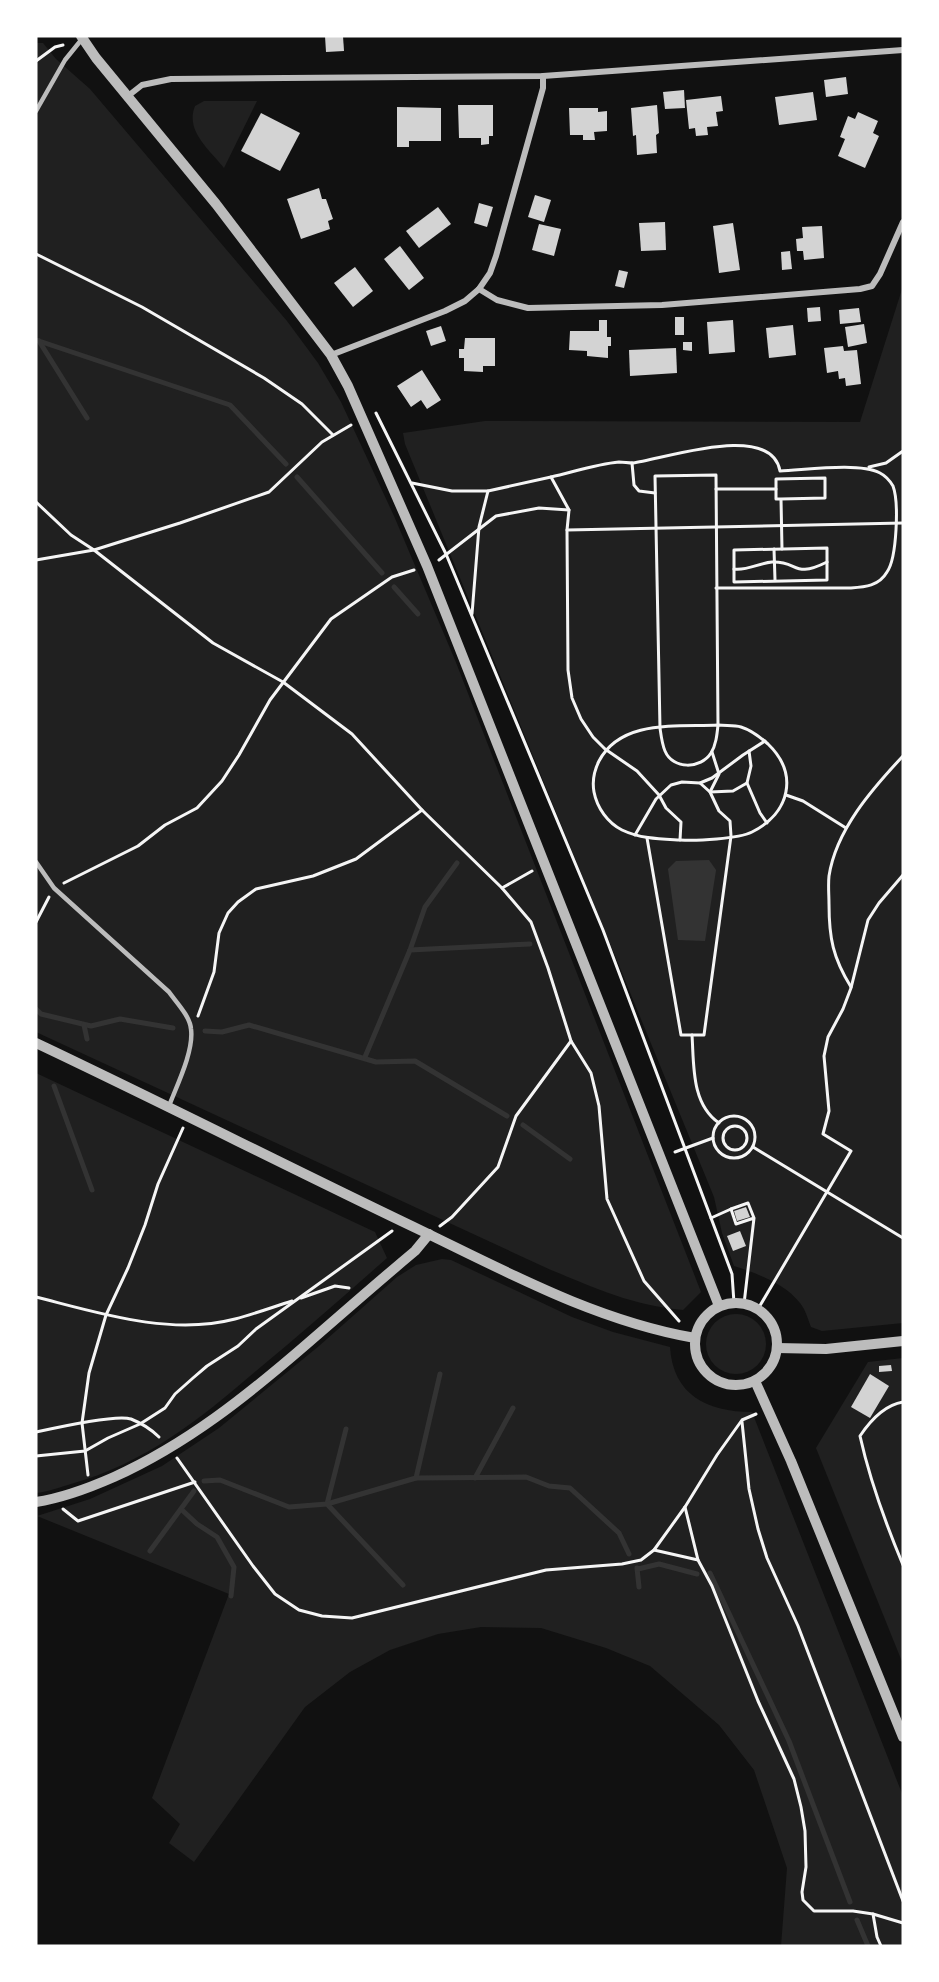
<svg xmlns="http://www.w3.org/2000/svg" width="939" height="1982" font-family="Poppins,sans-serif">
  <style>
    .green { fill: #202020 }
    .water { fill: #333 }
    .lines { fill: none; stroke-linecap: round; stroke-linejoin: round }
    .stream { stroke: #333; stroke-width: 5 }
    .building { fill: #d3d3d3 }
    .path { stroke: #f5f5f5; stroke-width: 3 }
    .service { stroke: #bcbcbc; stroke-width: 4.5 }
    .minor { stroke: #bcbcbc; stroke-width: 6 }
    .tertiary { stroke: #bcbcbc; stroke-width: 10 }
  </style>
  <rect width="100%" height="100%" fill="#111"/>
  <g class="green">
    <path d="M36 43H43L56 59 90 89 287 321 318 363 341 402 394 516 455 660 701 1292 683 1310C634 1306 595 1288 551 1270L36 1032Z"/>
    <path d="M204 101H257L224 168C209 149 185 131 195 106Z"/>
    <path d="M903 286V1323L822 1331 811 1327C809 1322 807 1315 804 1309 791 1286 759 1274 734 1266L722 1233 714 1197 405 444 403 433 485 421 860 422Z"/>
    <path d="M36 1073 375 1232 387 1258C344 1296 301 1334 256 1371 199 1420 145 1463 71 1484 60 1487 48 1492 36 1493Z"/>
    <path d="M442 1259 451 1260 572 1317 613 1332 670 1347C673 1395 707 1412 752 1412L903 1796V1946H781L787 1868 754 1770 719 1725 650 1666 606 1648 541 1628 481 1627 438 1634 390 1650 350 1672 305 1707 194 1862 169 1843 180 1824 152 1798 229 1594 37 1516 90 1499 162 1466 219 1428 319 1346 397 1277 416 1265Z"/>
    <circle cx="736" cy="1344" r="30"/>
    <path d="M903 1358V1664L816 1448 868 1362Z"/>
  </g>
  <path class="water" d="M709 860 716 870 705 941 678 940 668 869 676 861Z"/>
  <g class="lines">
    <g class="stream">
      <path d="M36 340 230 405 286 464"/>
      <path d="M39 341 87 418"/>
      <path d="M297 477 382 573"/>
      <path d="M394 587 418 614"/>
      <path d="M410 950 425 907 457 863"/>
      <path d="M36 1009 41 1014 91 1026 120 1019 173 1028"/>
      <path d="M84 1025 87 1039"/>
      <path d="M205 1031 222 1032 249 1025 376 1062 415 1061 507 1116"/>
      <path d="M365 1057 410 950 530 944"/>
      <path d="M54 1086 92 1190"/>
      <path d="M523 1125 570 1159"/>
      <path d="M346 1429 327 1504 403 1585"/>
      <path d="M416 1478 440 1374"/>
      <path d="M475 1478 513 1408"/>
      <path d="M204 1481 220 1480 289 1507 327 1504 416 1478 526 1477 549 1486 570 1488 619 1533 629 1554"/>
      <path d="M181 1509 197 1524 217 1537 234 1567 231 1596"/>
      <path d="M150 1551 194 1491"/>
      <path d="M637 1568 639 1587"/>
      <path d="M638 1569 659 1564 697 1574"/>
      <path d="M710 1573 789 1741 850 1902"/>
      <path d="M857 1920 868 1946"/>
    </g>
  </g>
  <g class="building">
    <path d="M325 36H343L344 51 326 52Z"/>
    <path d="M846 77 848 94 826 97 824 80Z"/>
    <path d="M684 90 685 108 665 109 663 92Z"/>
    <path d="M813 92 817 120 779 125 775 97Z"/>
    <path d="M721 96 723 111 716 112 718 126 707 127 708 135 696 136 695 128 689 129 686 100Z"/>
    <path d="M458 105H493V136H489V144L481 145V138H459Z"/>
    <path d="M657 105 659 133 656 135 657 153 637 155 636 135 633 136 631 108Z"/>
    <path d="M397 107 441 108V141H409V147H397Z"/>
    <path d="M569 108H598V112L607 111V131L594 132 595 140H583V135H570Z"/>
    <path d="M858 112 878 121 873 133 879 136 865 168 838 156 845 139 840 137 848 116 855 119Z"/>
    <path d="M261 113 300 133 280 171 241 151Z"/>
    <path d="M319 188 322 199H326L333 219 328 221 330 229 301 239 287 199Z"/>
    <path d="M535 195 551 200 544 222 528 217Z"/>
    <path d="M479 203 493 207 487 227 474 223Z"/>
    <path d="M438 207 451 224 419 248 406 231Z"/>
    <path d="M665 222 666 250 641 251 639 223Z"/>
    <path d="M733 223 740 270 719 273 713 226Z"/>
    <path d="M539 224 561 229 554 256 532 250Z"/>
    <path d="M822 226 824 258 804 260 803 251H797L796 239 803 238 802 227Z"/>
    <path d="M400 246 424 278 409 290 384 259Z"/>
    <path d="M790 251 792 269 782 270 781 252Z"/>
    <path d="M355 267 373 291 353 307 334 283Z"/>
    <path d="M619 270 628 272 624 288 615 286Z"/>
    <path d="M820 307 821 321 808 322 807 308Z"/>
    <path d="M859 308 861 322 840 324 839 310Z"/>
    <rect x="675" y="317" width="9" height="18"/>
    <path d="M599 320H607V337H611V346H608V358L587 356V351L569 350 570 331H599Z"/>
    <path d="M733 320 735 352 709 354 707 322Z"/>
    <path d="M864 324 867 343 848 347 845 327Z"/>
    <path d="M793 325 796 355 769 358 766 328Z"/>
    <path d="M441 326 446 341 431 346 426 331Z"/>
    <path d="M465 338H495V366H483V372L464 371V358H459V349H464Z"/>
    <path d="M683 342H692V351L683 350Z"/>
    <path d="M843 346 844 351 857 350 861 384 846 386 845 378 839 379 838 371 827 373 824 348Z"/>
    <path d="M676 348 677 373 630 376 629 350Z"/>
    <path d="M422 370 441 400 427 409 421 400 411 407 397 386Z"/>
    <path d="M746 1207 750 1217 737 1221 734 1211Z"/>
    <path d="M740 1231 746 1246 733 1251 727 1236Z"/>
    <path d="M891 1365 892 1371 879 1372V1366Z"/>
    <path d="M870 1374 889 1386 870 1418 851 1407Z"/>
  </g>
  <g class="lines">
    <g class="path">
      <path d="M36 61 55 47 63 45"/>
      <path d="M36 254 142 307 264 378 302 404 333 435"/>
      <path d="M376 413 446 554 603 930 732 1274 734 1303"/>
      <path d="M632 463 634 485 639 491 655 493"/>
      <path d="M869 467 886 463 903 451"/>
      <path d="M716 475 718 725C717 735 716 745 711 753 701 769 673 770 665 751 662 744 661 735 660 728L655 476Z"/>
      <path d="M551 477C573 472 597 464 619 462 624 462 628 463 633 463 664 459 771 421 780 471 806 470 859 462 880 473 886 476 890 481 893 486 899 502 897 558 887 572 879 586 865 587 851 588H716"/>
      <path d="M412 483 452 491H488L551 477 569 510 567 530"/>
      <path d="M716 489H776"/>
      <path d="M781 499H776V479L825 478V498L781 499 782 549"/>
      <path d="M36 502 71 535 94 550 213 643 283 682 352 734 422 810 502 888 531 922 548 968 571 1041 591 1073 599 1106 607 1199 644 1281 679 1321"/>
      <path d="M827 548V580L734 582V550Z"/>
      <path d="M774 549 775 580"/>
      <path d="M36 560 94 550 180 523 269 492 322 442 351 425"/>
      <path d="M439 560 496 516 539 508 569 510"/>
      <path d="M734 569C747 571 759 563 772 562 799 561 793 579 827 562"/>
      <path d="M472 614 479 527 488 491"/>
      <path d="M718 725C726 726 734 725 741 727 751 730 760 737 768 744 799 774 790 813 752 832 738 839 696 841 680 840 661 839 641 839 622 830 608 823 597 808 594 792 592 781 594 771 599 761 621 719 677 727 718 725Z"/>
      <path d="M700 783 710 792 733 791 747 783 751 766 749 751"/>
      <path d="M747 783 760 813 767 823"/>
      <path d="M786 795 803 801 846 828"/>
      <path d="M635 835 656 799 671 785 682 782 700 783 712 778 743 755 765 741"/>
      <path d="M647 838 681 1035H704L731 836 730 821 719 811 710 792 719 774 712 752"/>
      <path d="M680 840 681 822 666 808 659 795 637 771 605 749 593 737 581 719 572 698 568 670 567 530 903 523"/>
      <path d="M64 883 138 846 165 825 197 808 222 781 239 755 270 700 331 619 392 577 414 570"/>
      <path d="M502 888 532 871"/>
      <path d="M36 922 49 897"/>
      <path d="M851 987C833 958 829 938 829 904 829 895 828 885 829 876 836 830 872 789 903 756"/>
      <path d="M198 1016 214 972 219 933 228 913 238 902 256 889 313 876 356 859 422 810"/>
      <path d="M692 1035C694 1064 691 1104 719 1123"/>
      <circle cx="734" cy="1137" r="21"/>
      <circle cx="735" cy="1138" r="12"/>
      <path d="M753 1147 903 1238"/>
      <path d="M675 1152 713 1138"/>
      <path d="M711 1218 731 1209"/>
      <path d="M440 1226 452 1217 498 1167 516 1116 571 1041"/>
      <path d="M36 1297C99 1313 170 1336 235 1319 254 1314 273 1307 292 1301"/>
      <path d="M301 1298 335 1286 349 1288"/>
      <path d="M744 1304 754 1218 748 1203 731 1209 736 1224 754 1218"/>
      <path d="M758 1309 851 1151 823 1134 829 1111 824 1056 828 1037 843 1009 851 988 868 920 879 903 903 875"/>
      <path d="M903 1402C885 1405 870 1421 860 1436 870 1481 885 1522 903 1565"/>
      <path d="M742 1422 749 1489 758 1529 767 1558 798 1626 903 1901"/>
      <path d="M36 1432C54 1428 117 1414 131 1419 141 1423 152 1430 159 1437"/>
      <path d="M36 1456 85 1451 108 1438 140 1424 165 1408 175 1394 193 1378 207 1366 238 1346 256 1329 392 1231"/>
      <path d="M177 1458 253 1566 275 1594 299 1610 322 1616 352 1618 546 1570 622 1564 641 1560 654 1550 685 1507 717 1455 742 1420 756 1414"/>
      <path d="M88 1475 82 1423 89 1373 106 1315 128 1268 145 1225 158 1184 183 1128"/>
      <path d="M685 1507 698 1560"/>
      <path d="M63 1509 78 1521 195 1482"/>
      <path d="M654 1550 698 1560 712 1586 758 1701 794 1779 801 1807 805 1831 806 1867 802 1892 803 1900 814 1911H853L873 1914 877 1937 881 1946"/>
      <path d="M873 1914 903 1923"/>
    </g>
    <g class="service">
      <path d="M36 111 65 60 82 39"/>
      <path d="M36 862 54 888 169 992C176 1002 190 1016 191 1029 194 1051 177 1085 169 1106"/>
    </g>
    <g class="minor">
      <path d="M128 96 142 85 171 79 543 76 903 50"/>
      <path d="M479 289 490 273 496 256 543 88V76"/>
      <path d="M331 355 445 311 465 301 479 289 497 300 528 308 662 305 860 289 872 286 880 274 903 222"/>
    </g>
    <g class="tertiary">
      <path d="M81 36 96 58 216 204 331 355 348 386 427 566 719 1306"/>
      <path d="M36 1043C165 1104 292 1169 420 1230 509 1273 597 1321 695 1338"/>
      <circle cx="736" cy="1344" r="41"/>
      <path d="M777 1348 826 1349 903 1341"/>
      <path d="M755 1381 791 1461 903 1737"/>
      <path d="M36 1502C63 1498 89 1488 114 1477 187 1444 248 1395 308 1343 344 1312 379 1281 415 1251L429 1234"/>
    </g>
  </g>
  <rect width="939" height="1982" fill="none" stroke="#ffffff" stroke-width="75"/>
</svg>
